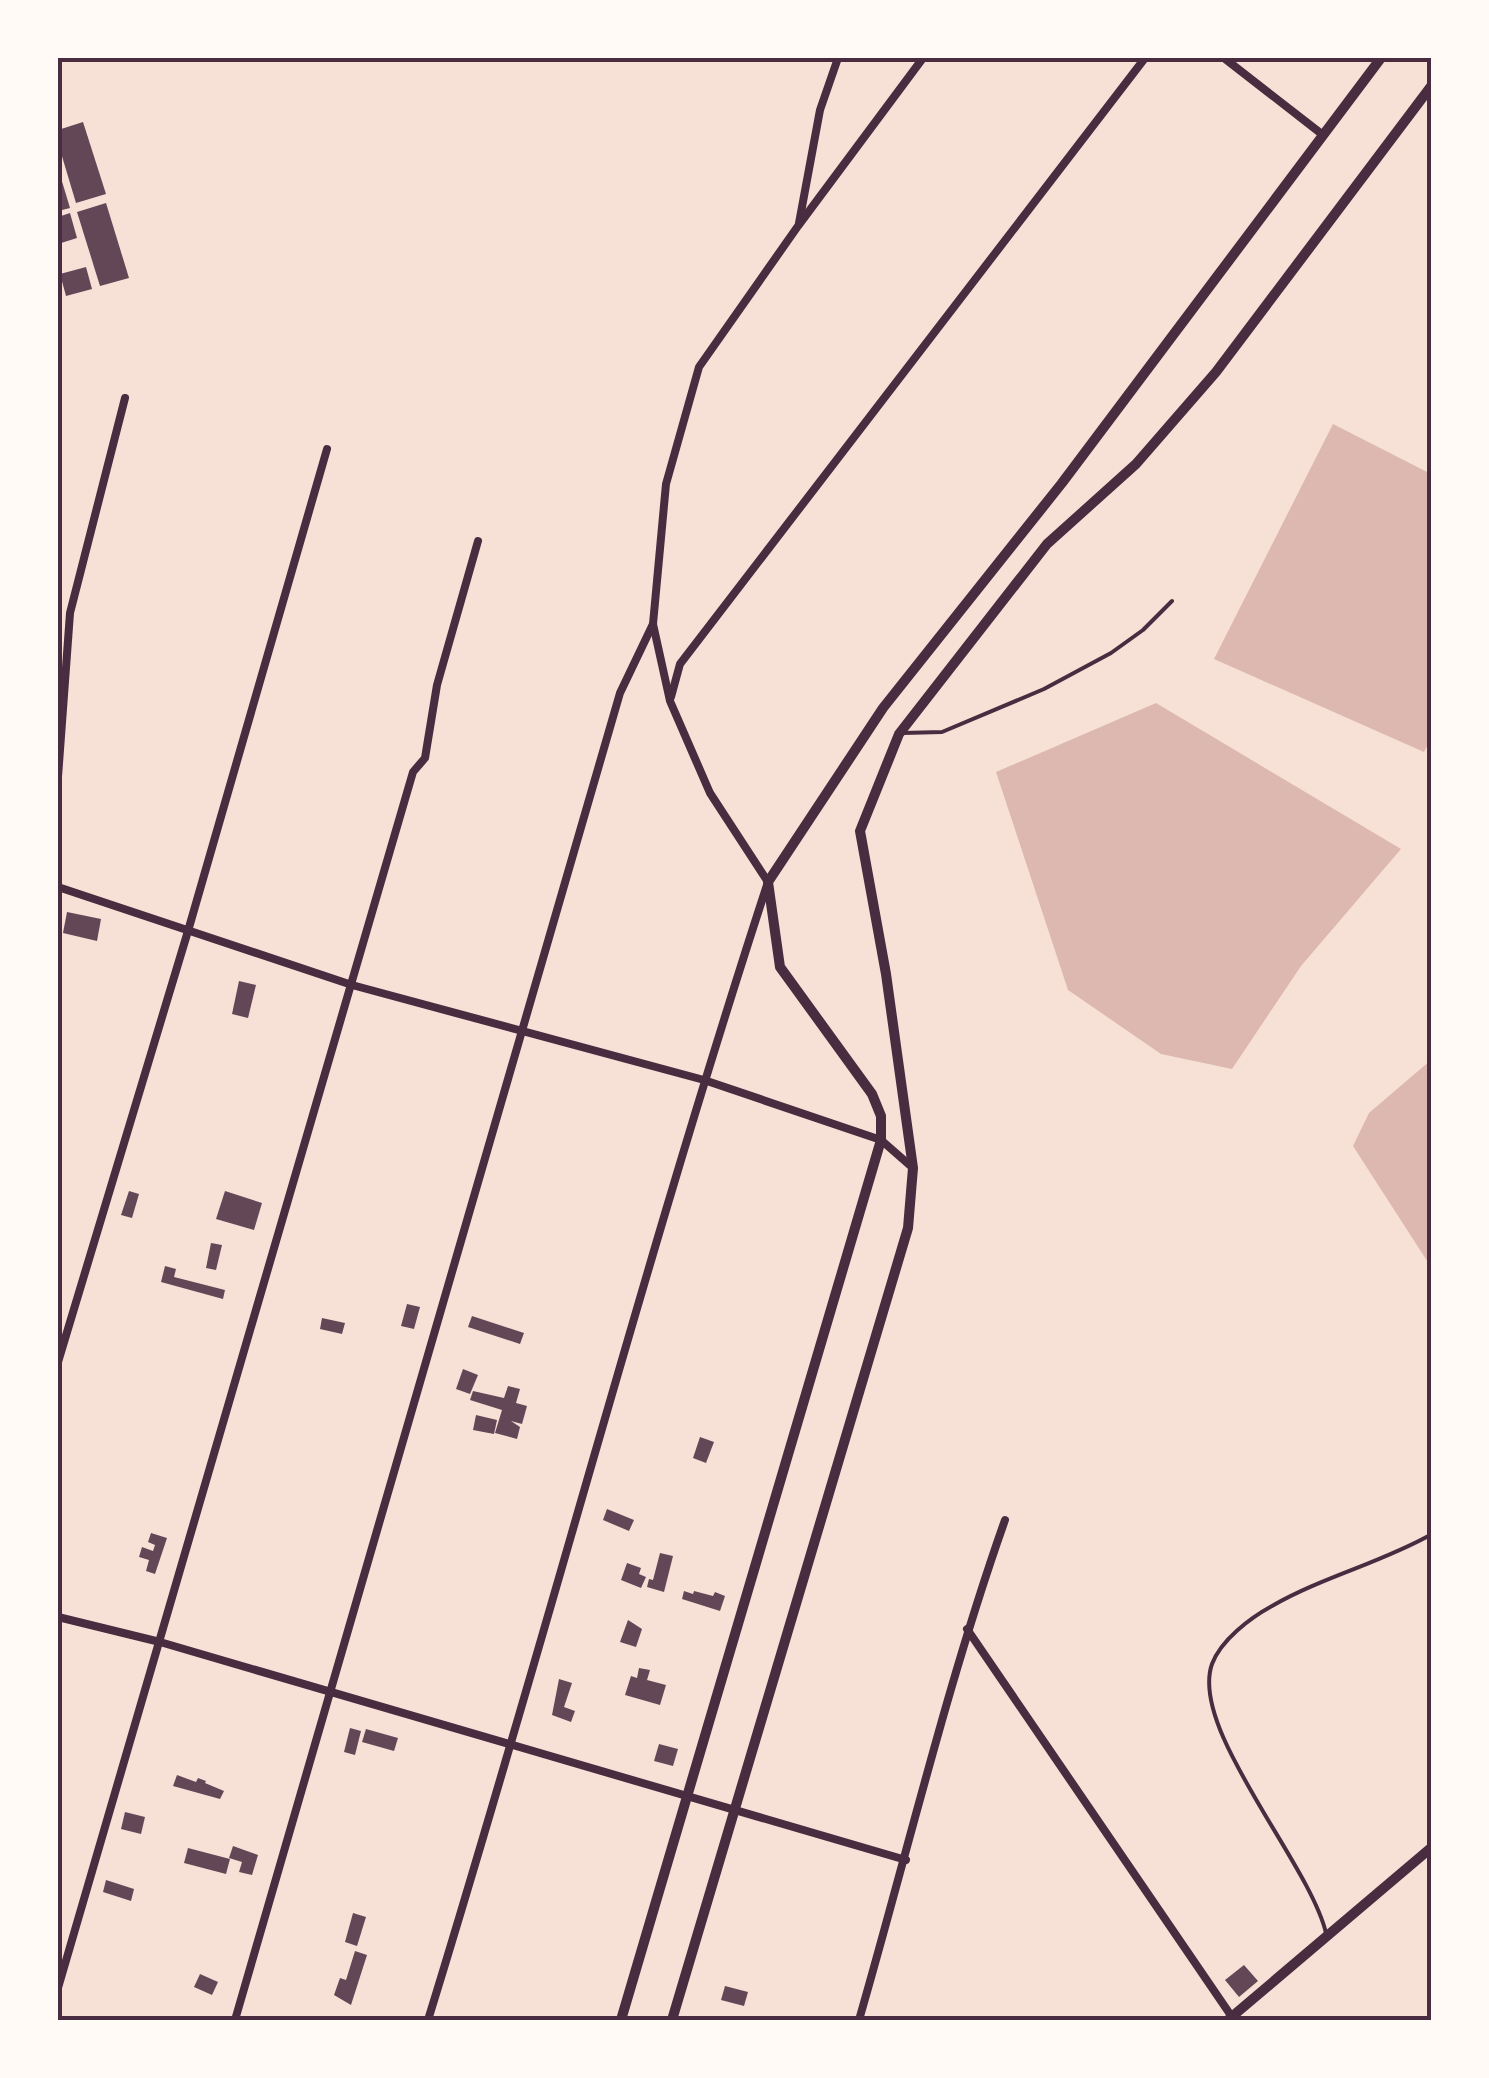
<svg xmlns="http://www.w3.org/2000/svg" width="1489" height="2078" font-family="'PT Sans Narrow',sans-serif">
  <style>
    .water { fill: #dcb8b0 }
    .building { fill: #644757 }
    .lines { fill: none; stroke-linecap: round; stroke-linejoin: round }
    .service { stroke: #4a2c40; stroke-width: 4 }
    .minor { stroke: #4a2c40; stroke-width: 8 }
    .tertiary { stroke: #4a2c40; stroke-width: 10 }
    .neatline { fill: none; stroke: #4a2c40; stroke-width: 4 }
  </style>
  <rect width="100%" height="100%" fill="#f7e1d7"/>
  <g class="water">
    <path d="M1333 424 1431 474 1432 736 1424 752 1214 659Z"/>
    <path d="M1156 703 1401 849 1301 966 1232 1069 1161 1054 1068 990 996 772Z"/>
    <path d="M1431 1060V1267L1353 1146 1369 1113Z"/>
  </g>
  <g class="building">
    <path d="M83 122 106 194 76 203 58 143V130Z"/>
    <path d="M58 168 70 208 58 211Z"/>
    <path d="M106 203 129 278 100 286 77 212Z"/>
    <path d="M70 213 77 238 58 244V217Z"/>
    <path d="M86 267 92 289 66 296 60 274Z"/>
    <path d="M67 912 101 919 97 941 63 933Z"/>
    <path d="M239 981 256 985 248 1018 232 1014Z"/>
    <path d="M129 1191 139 1194 132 1218 121 1215Z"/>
    <path d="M225 1191 262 1203 254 1230 216 1219Z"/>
    <path d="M211 1243 222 1245 216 1270 206 1268Z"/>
    <path d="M165 1266 176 1269 174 1277 225 1290 223 1299 161 1282Z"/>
    <path d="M407 1304 420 1307 414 1329 401 1326Z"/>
    <path d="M472 1316 524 1333 520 1344 468 1327Z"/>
    <path d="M322 1318 345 1323 342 1334 320 1329Z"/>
    <path d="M463 1369 478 1375 470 1394 456 1389Z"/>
    <path d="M508 1386 520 1389 516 1403 527 1406 522 1424 511 1421 520 1427 517 1439 495 1433 502 1410 470 1400 473 1391 504 1398Z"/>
    <path d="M476 1415 497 1420 494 1434 473 1430Z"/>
    <path d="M700 1437 714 1442 706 1463 693 1458Z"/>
    <path d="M607 1509 634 1520 629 1531 603 1520Z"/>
    <path d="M151 1533 167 1538 155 1574 146 1571 149 1560 139 1557 142 1547 153 1551 155 1545 148 1542Z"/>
    <path d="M660 1553 673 1556 664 1592 647 1587 649 1579 653 1580Z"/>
    <path d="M627 1563 641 1568 639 1574 646 1577 641 1588 621 1580Z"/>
    <path d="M684 1591 693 1594 694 1591 713 1596 715 1592 725 1596 720 1611 682 1599Z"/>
    <path d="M628 1620 642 1629 636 1647 620 1642Z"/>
    <path d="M639 1668 650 1670 647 1680 666 1685 660 1705 625 1695 631 1676 637 1678Z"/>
    <path d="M559 1679 572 1683 564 1707 575 1711 571 1722 552 1715Z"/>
    <path d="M350 1728 361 1731 355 1755 344 1752Z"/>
    <path d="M366 1729 398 1738 394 1751 362 1742Z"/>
    <path d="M659 1744 678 1749 673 1766 654 1761Z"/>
    <path d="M177 1775 196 1782 198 1778 206 1781 205 1783 224 1791 220 1799 173 1786Z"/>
    <path d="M125 1812 145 1817 141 1834 121 1829Z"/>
    <path d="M233 1846 258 1855 252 1875 239 1872 242 1862 229 1858Z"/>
    <path d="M188 1848 230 1859 226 1874 184 1863Z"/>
    <path d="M106 1880 134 1889 131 1901 103 1892Z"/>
    <path d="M353 1913 366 1917 357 1946 345 1942Z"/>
    <path d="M355 1951 367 1955 351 2005 334 1995 340 1978 346 1980Z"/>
    <path d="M1244 1965 1258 1981 1239 1997 1225 1980Z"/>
    <path d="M200 1974 218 1982 212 1995 194 1987Z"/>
    <path d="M725 1986 748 1992 744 2006 721 2000Z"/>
  </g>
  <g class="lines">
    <g class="service">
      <path d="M903 733 942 732 1044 689 1111 653 1143 630 1172 601"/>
      <path d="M1326 1933C1309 1862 1189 1729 1212 1664 1221 1640 1250 1618 1272 1606 1322 1577 1381 1563 1432 1534"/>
    </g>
    <g class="minor">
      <path d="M1224 58 1323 135"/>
      <path d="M799 223 820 110 838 58"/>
      <path d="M671 697 680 664 1145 58"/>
      <path d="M58 777 70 613 125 398"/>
      <path d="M58 887 352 985 704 1080 881 1140 913 1168"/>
      <path d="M58 1362 188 931 327 449"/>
      <path d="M58 1617 160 1642 906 1860"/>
      <path d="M967 1629 1232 2017"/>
      <path d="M58 1988 413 772 425 758 437 685 478 541"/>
      <path d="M235 2020 620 693 653 624"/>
      <path d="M428 2020C545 1642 645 1258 768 882L710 793 670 701 653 624 666 484 699 367 798 226 923 58"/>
      <path d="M859 2020C907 1854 947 1684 1005 1520"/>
    </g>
    <g class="tertiary">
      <path d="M621 2020 881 1140V1116L872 1094 780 967 768 882 883 708 1062 483 1381 58"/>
      <path d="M672 2020 908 1228 913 1168 886 974 860 831 899 734 1047 544 1136 464 1216 372 1432 85"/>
      <path d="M1228 2020 1432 1847"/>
    </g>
  </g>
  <rect width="1489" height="2078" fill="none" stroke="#fffaf5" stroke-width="120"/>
  <rect x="60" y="60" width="1369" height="1958" class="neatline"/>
</svg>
